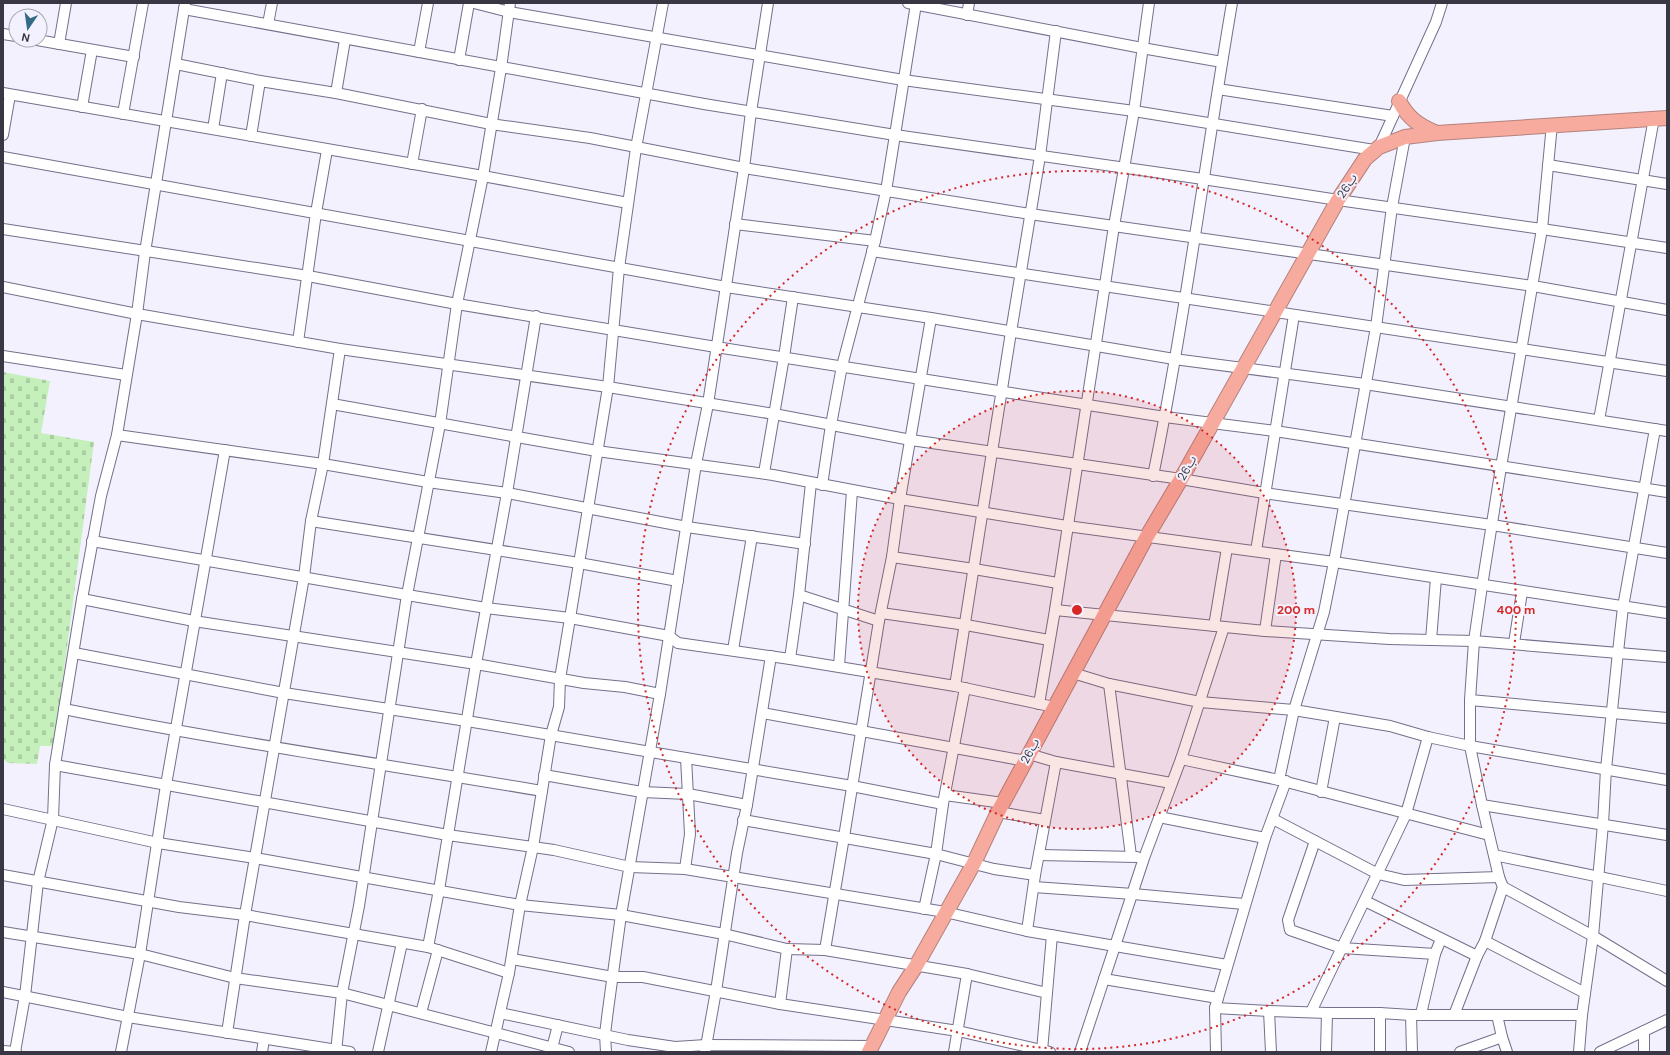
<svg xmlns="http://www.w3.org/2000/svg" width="1670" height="1055" font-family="'DM Sans','Noto Sans Arabic',sans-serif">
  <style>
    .cemetery { fill: url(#cemetery-stones) }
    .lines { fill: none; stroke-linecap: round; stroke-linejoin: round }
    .minor-casing { stroke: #74708b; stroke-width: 12 }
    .highway-casing { stroke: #b4827e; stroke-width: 16 }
    .minor { stroke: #fff; stroke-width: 10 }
    .highway { stroke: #f7ab9e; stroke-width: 14 }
    .ring { fill: none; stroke: #d62828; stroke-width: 2; stroke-dasharray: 2 4 }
    .labels { text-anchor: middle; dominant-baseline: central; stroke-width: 4; stroke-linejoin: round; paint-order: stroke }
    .street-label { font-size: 12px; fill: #383743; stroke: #f2f1fd }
    .centre { fill: #d62828; stroke: #f2f1fd; stroke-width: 2 }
    .ring-label { font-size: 12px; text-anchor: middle; font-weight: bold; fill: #d62828; stroke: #f2f1fd; stroke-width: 4; stroke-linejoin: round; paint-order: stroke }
  </style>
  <defs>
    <pattern id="cemetery-stones" width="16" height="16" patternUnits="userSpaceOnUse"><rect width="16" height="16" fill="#c5f0bb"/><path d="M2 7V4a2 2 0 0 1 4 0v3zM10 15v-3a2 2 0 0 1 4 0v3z" fill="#aacea2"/></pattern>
  </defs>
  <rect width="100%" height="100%" fill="#f2f1fd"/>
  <path class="cemetery" d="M3 372 50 381 41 433 94 442 54 746H40L37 764 8 763 3 759Z"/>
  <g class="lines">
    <defs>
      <g id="minor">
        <path d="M474 3 509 12 903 80 1134 111 1374 150"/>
        <path d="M908 3 1142 48 1222 62"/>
        <path d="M184 9 704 104 895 135 1203 179 1338 200 1542 229 1667 248"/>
        <path d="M967 15 969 3"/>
        <path d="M268 24 272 3"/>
        <path d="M3 34 16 36"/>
        <path d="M37 40 134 57"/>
        <path d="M59 44 66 3"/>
        <path d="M419 52 428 3"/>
        <path d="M459 60 469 3"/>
        <path d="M176 64 260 81 336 93 491 124 590 138 744 168 1030 214 1533 286 1667 310"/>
        <path d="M1218 89 1393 116"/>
        <path d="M3 93 483 176 628 203"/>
        <path d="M336 93 345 40"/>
        <path d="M82 107 92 50"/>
        <path d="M123 114 143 3"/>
        <path d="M213 129 222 73"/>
        <path d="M3 135 10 95"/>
        <path d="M251 136 260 81"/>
        <path d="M1379 147 1436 22 1442 3"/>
        <path d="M3 157 726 287 931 318 1174 359 1365 384 1667 431"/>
        <path d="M412 164 422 109"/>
        <path d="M1548 165 1667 184"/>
        <path d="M735 224 875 241"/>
        <path d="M3 229 308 276 457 304 716 347 1165 417 1275 431 1667 492"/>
        <path d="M872 251 1667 371"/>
        <path d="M3 287 137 314 340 349 608 387 774 414 911 440 1181 479 1264 493 1492 525 1667 553"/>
        <path d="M298 342 316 213 327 150"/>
        <path d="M3 356 126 375"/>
        <path d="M332 404 517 437 597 451 773 475 900 499 1067 526 1334 562 1667 613"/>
        <path d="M1599 420 1654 118"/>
        <path d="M117 435 323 464 428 482 507 493 687 527 805 544"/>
        <path d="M764 473 784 357 793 297"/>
        <path d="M1153 476C1185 319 1205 161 1232 3"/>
        <path d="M822 485 831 425 842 366 875 241 886 191 916 4"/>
        <path d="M311 521 579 563 678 581"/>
        <path d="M92 541 407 595 486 608 570 618 669 636 678 643 790 659 955 686 1054 707"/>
        <path d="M1256 551 1294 315"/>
        <path d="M892 557 974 569 1058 583"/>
        <path d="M799 595 879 621"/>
        <path d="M82 599 194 621 476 664 584 683 625 687 660 694"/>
        <path d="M1055 610 1265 631 1389 639 1474 641 1667 657"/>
        <path d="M881 613 966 625 1049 640"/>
        <path d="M1214 626 1227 548"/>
        <path d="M1265 631 1276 554"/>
        <path d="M1431 640 1436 578"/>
        <path d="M1514 643 1522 592"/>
        <path d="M733 650 752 536"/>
        <path d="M74 653 284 693 467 721 852 786 943 804"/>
        <path d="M790 659 799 595 811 483"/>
        <path d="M839 666 852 491"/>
        <path d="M1073 673 1109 684 1200 702 1294 710 1390 726 1428 737 1470 746 1667 780"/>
        <path d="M1109 684 1131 856"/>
        <path d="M955 686 1011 332 1040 156 1056 31"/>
        <path d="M1470 700 1667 718"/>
        <path d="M1039 704 1055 610 1114 226 1134 111 1149 3"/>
        <path d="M64 709C223 741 383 764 542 791"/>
        <path d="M762 713 1026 761"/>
        <path d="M1029 754 1056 762 1171 783"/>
        <path d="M1181 759 1279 780 1489 835"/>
        <path d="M55 765 448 835 554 850 630 867 685 869 945 912 1027 931 1227 965"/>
        <path d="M544 775 642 792 688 794 747 805"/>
        <path d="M1279 780 1294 710 1324 612 1334 562 1376 327 1392 207 1405 137"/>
        <path d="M1321 792 1335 717"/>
        <path d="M945 795 1003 803"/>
        <path d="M1482 805 1667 835"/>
        <path d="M3 809 158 843 255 858 520 905 621 915 724 934 787 949 825 950 967 974 1047 993"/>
        <path d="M998 812 1045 820"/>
        <path d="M1159 817 1265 838"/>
        <path d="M1273 819 1378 874 1404 880 1499 877"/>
        <path d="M743 820 936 854 994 869 1035 875"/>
        <path d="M1315 841 1288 920 1290 930 1342 948 1435 954"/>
        <path d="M1039 855 1137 857"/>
        <path d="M1494 855 1667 891"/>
        <path d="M685 869 690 834 686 758"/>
        <path d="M3 875 179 907 245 915 428 947 509 973"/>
        <path d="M1034 887 1133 894 1244 904"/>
        <path d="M1503 887 1593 936 1667 981"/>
        <path d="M1365 901 1477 956"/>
        <path d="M924 909 936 854 943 804 965 688"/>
        <path d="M1027 931 1035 875 1056 762"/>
        <path d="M3 932 140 954 235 978 342 993 569 1052"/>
        <path d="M1485 941 1585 993"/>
        <path d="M428 947 439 890 476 664 507 493 536 316"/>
        <path d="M825 950 844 837 879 621 892 557 900 499 931 318"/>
        <path d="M512 959 613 977H643L780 1004 958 1031 1050 1052"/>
        <path d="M1104 979 1218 998"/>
        <path d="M3 992 128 1017 350 1052"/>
        <path d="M780 1004 787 949"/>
        <path d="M1215 1008 1269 1011 1327 1013H1380L1411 1015H1582"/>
        <path d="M1269 1011 1271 1052"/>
        <path d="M1311 1012 1406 814 1428 737"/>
        <path d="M421 1013 438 950"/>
        <path d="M500 1013 628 1040 675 1047 706 1045 872 1046"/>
        <path d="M1421 1014 1435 954 1441 939"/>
        <path d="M1411 1015 1412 1052"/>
        <path d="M1454 1015 1477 956 1485 941 1503 887 1499 877 1482 805 1470 746V700L1474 641 1482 586 1501 467 1542 229 1552 124"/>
        <path d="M1497 1015 1502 1037 1507 1052"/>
        <path d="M1644 1031V1052"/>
        <path d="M227 1033 245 915 304 577 311 521 323 464 340 349"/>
        <path d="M3 1051 16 1052"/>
        <path d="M1042 1051 1052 935"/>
        <path d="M15 1052 25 996 38 882 53 819 55 765 82 599 101 496 117 435 137 314 145 252 185 3"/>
        <path d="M121 1052 140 954 166 785 225 450"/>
        <path d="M262 1052 264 1039"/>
        <path d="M336 1052 342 993 359 906 407 595 440 424 457 304 483 176 501 68 510 3"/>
        <path d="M378 1052 402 943"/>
        <path d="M491 1052 509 973 520 905 533 847 551 735 559 707 560 679 608 387 619 268 636 148 663 3"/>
        <path d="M551 1052 558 1025"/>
        <path d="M606 1052 605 1034 608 1010 621 915 660 694 696 464 708 404 744 168 751 112 768 3"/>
        <path d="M705 1052 716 991 737 853 747 805 771 656"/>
        <path d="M954 1052 967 974"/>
        <path d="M1080 1052 1144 858 1181 759 1224 627"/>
        <path d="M1216 1052 1215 1008 1218 998 1265 838 1286 781"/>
        <path d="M1326 1052 1327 1013"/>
        <path d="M1380 1052V1013"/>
        <path d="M1460 1052 1502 1037"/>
        <path d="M1579 1052 1582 1015 1593 936 1603 824 1606 769 1618 652 1623 607 1655 429"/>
        <path d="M1600 1052 1667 1020"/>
      </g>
      <g id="highway">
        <path d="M1399 101C1408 118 1419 126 1437 133"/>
        <path d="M869 1052 899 992 916 966 974 863 998 812 1146 538 1181 479 1338 200 1365 159 1379 147 1405 137 1437 133 1667 118"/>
      </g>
    </defs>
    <use href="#minor" class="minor-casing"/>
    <use href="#highway" class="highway-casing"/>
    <use href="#minor" class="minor"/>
    <use href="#highway" class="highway"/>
  </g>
  <circle cx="1077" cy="610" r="219" fill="#d62828" fill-opacity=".12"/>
  <g class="ring">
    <circle cx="1077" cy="610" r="219"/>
    <circle cx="1077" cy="610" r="439"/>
  </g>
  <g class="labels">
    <g class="street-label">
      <text transform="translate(1347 186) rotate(-57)">26ب</text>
      <text transform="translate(1187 468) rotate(-61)">26ب</text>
      <text transform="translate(1030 751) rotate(-63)">26ب</text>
    </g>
  </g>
  <circle cx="1077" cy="610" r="6" class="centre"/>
  <g class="ring-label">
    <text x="1296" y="614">200 m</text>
    <text x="1516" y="614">400 m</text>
  </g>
  <rect width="1670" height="1055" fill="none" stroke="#383743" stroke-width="8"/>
  <g transform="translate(28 28) rotate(193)"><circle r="19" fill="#f2f1fd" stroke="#a8a7b3"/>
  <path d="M0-3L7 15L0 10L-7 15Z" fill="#346a85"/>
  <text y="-6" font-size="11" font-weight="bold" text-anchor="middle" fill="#383743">N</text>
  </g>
</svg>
